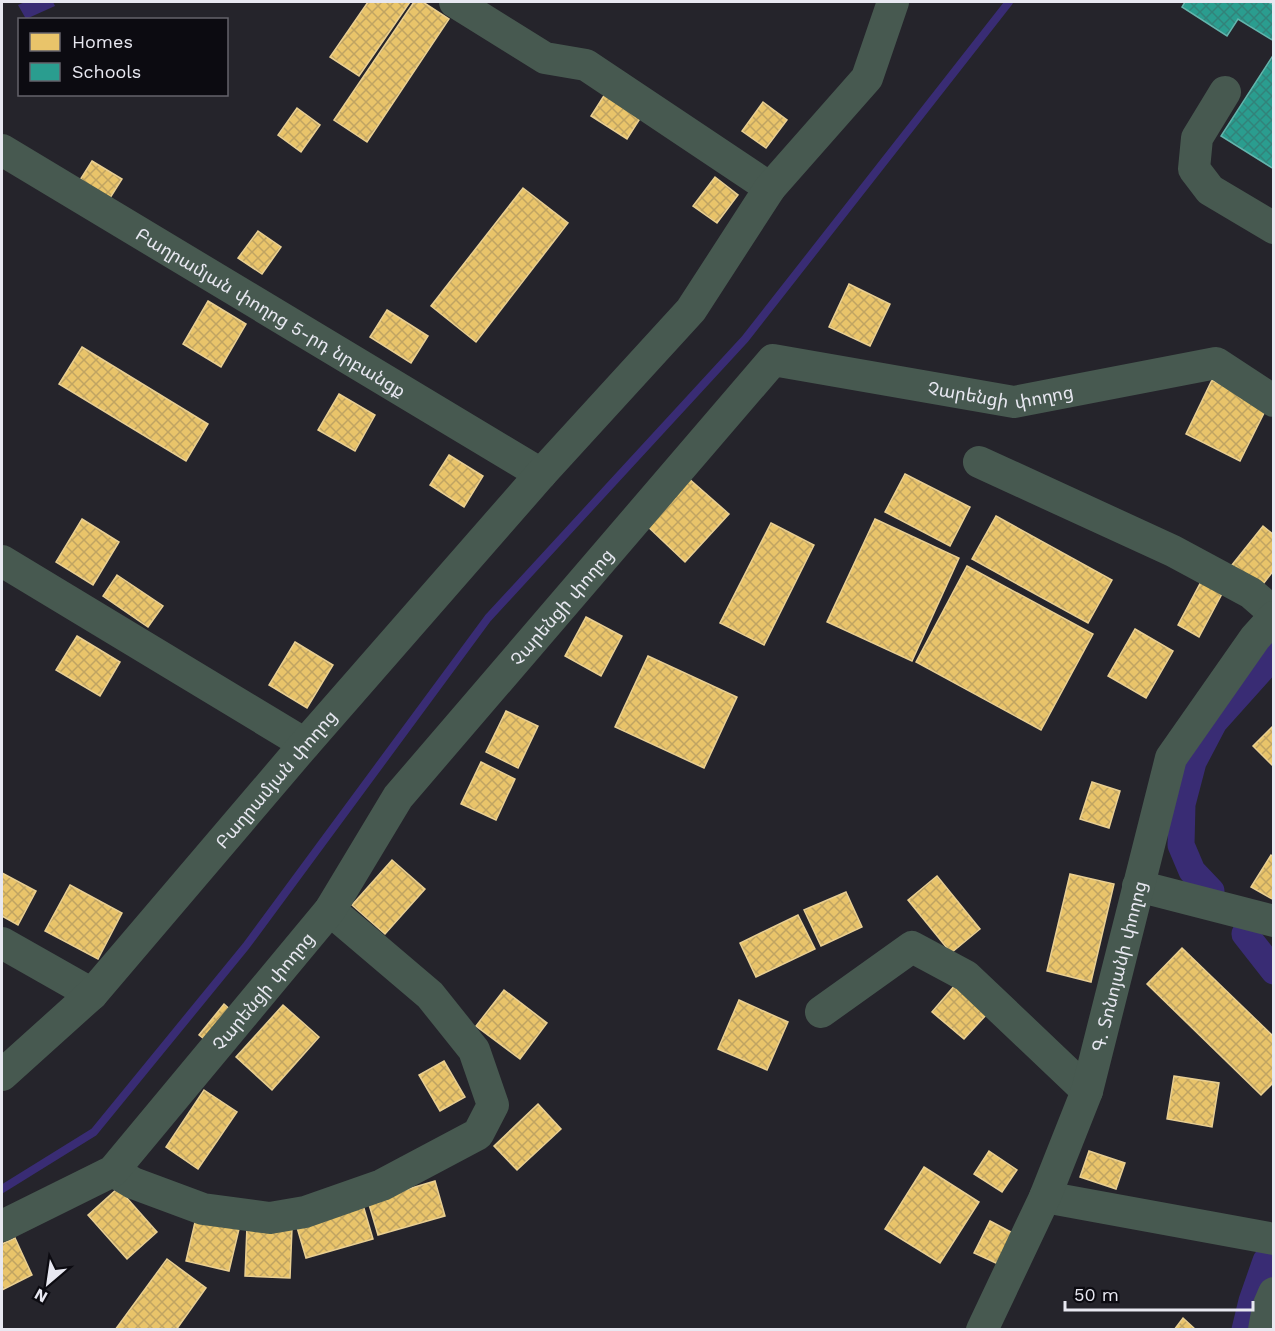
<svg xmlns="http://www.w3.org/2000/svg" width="1275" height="1331" font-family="'Work Sans','Noto Sans Armenian',sans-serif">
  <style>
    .water { fill: #392c74 }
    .homes { fill: url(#homes-cross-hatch); stroke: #e9cf92; stroke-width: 1.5 }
    .schools { fill: url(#schools-cross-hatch); stroke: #63b4ac; stroke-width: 1.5 }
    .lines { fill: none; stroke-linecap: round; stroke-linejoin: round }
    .stream { stroke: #392c74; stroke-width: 8 }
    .canal { stroke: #392c74; stroke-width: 27 }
    .minor { stroke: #475950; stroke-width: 32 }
    .labels { text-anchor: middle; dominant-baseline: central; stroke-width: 6; stroke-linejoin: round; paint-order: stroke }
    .street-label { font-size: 18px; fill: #e8e8f1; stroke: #0c0b11 }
  </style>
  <defs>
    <pattern id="homes-cross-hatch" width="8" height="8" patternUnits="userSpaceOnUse" patternTransform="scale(1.5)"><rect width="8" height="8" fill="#e9c46a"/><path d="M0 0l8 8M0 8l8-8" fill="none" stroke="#c0a462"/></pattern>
    <pattern id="schools-cross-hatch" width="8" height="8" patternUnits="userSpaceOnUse" patternTransform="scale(1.5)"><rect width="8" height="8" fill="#2a9d8f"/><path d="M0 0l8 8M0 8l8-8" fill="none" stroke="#32837a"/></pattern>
  </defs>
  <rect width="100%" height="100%" fill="#25242b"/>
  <path class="water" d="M25 2H53L55 6 26 19 18 5Z"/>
  <g class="homes">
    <path d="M368 2H410L359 76 330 57Z"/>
    <path d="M414 2H423L449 19 367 142 334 120Z"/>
    <path d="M605 94 641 117 627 139 591 116Z"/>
    <path d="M763 102 787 120 766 148 742 131Z"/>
    <path d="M297 108 320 125 301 152 278 135Z"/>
    <path d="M92 161 122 179 110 198 80 180Z"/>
    <path d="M715 177 738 195 717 223 693 206Z"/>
    <path d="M523 188 568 223 476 342 431 306Z"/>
    <path d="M258 231 281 247 262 274 238 258Z"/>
    <path d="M849 284 890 304 870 346 829 327Z"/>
    <path d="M208 301 246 324 221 367 183 344Z"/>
    <path d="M387 310 428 336 411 363 370 337Z"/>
    <path d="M82 347 208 424 186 461 59 384Z"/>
    <path d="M1212 380 1267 407 1240 461 1186 434Z"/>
    <path d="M339 394 375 415 355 451 318 430Z"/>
    <path d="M449 455 483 476 464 507 430 485Z"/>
    <path d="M905 474 970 507 950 546 885 512Z"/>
    <path d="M687 477 729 514 685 562 644 523Z"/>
    <path d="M996 516 1112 580 1088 623 972 559Z"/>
    <path d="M82 519 119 542 93 585 56 562Z"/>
    <path d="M875 519 959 558 912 661 827 622Z"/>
    <path d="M771 523 814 545 764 645 720 623Z"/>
    <path d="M1263 526 1274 535V570L1260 588 1232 565Z"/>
    <path d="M967 566 1093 634 1041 730 916 662Z"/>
    <path d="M117 575 163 606 148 627 103 596Z"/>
    <path d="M1203 578 1224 590 1199 637 1178 625Z"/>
    <path d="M586 617 622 636 601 676 565 656Z"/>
    <path d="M1135 629 1173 651 1146 698 1108 676Z"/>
    <path d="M77 636 120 662 100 696 56 670Z"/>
    <path d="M295 642 333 665 307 708 269 685Z"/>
    <path d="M648 656 737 697 704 768 615 727Z"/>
    <path d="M506 711 538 726 518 768 486 752Z"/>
    <path d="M1274 725V767L1253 746Z"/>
    <path d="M481 762 515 779 496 820 461 804Z"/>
    <path d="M1092 782 1120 791 1109 828 1080 819Z"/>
    <path d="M1271 855 1274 857V900L1251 887Z"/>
    <path d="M392 860 425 889 385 934 352 905Z"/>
    <path d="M2 873 36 891 18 925 2 916Z"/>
    <path d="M1070 874 1114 884 1091 982 1047 971Z"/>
    <path d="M937 876 980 929 951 953 908 900Z"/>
    <path d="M70 885 122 913 98 959 45 931Z"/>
    <path d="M846 892 862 927 821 946 804 910Z"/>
    <path d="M798 915 815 949 756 977 740 943Z"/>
    <path d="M1182 948 1274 1037V1082L1261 1095 1147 984Z"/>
    <path d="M955 985 987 1014 964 1039 932 1012Z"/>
    <path d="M504 990 547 1023 520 1059 476 1026Z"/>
    <path d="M739 1000 788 1022 767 1070 718 1049Z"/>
    <path d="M224 1004 234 1013 209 1043 199 1035Z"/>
    <path d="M283 1005 319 1037 272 1090 236 1057Z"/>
    <path d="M444 1061 465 1097 440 1111 419 1075Z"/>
    <path d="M1174 1076 1219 1083 1212 1127 1167 1119Z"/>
    <path d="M204 1090 237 1112 198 1169 166 1147Z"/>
    <path d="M538 1104 561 1129 517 1170 494 1146Z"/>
    <path d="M989 1151 1017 1170 1002 1192 974 1174Z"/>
    <path d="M1089 1151 1125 1163 1116 1189 1080 1177Z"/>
    <path d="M924 1167 979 1202 940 1263 885 1229Z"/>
    <path d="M435 1181 445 1216 378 1235 368 1201Z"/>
    <path d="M118 1188 157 1232 127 1259 88 1215Z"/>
    <path d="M363 1205 373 1239 306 1258 296 1224Z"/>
    <path d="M196 1218 239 1229 229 1271 186 1261Z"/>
    <path d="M990 1221 1013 1233 998 1264 974 1253Z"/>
    <path d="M247 1226 292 1228 290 1278 245 1276Z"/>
    <path d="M15 1238 32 1275 2 1290V1244Z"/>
    <path d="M167 1259 206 1288 176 1330H115Z"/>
    <path d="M1183 1318 1196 1330H1174Z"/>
  </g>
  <g class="schools">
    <path d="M1185 2H1268L1274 5V41L1238 19 1227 36 1182 7Z"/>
    <path d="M1274 54V169L1221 136Z"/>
  </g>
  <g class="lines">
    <path class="stream" d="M2 1189 94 1132 246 946 488 618 745 339 1009 2"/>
    <g class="canal">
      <path d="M1211 891 1192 871 1181 845 1182 804 1193 762 1214 722 1274 655"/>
      <path d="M1245 934 1274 971"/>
      <path d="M1245 1330 1252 1301 1266 1261"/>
    </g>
    <g class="minor">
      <path d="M455 2 545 58 586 65 770 188"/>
      <path d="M1225 92 1197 138 1194 169 1210 190 1274 228"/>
      <path id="s1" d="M2 150 541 474"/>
      <path d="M979 462 1173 551 1251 593 1274 613"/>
      <path d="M2 561 305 744"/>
      <path d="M1138 886 1274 921"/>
      <path d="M2 943 92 994"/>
      <path d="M821 1012 912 947 966 976 1087 1091"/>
      <path id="s2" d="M2 1075 92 994 305 744 541 474 691 310 770 188 867 78 893 2"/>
      <path d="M113 1171 133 1183 203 1209 270 1218 305 1212 382 1185 478 1134 493 1105 474 1050 430 995 330 910"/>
      <path d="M1045 1197 1274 1239"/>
      <path id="s3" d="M2 1226 113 1171 330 910 398 797 773 360 1014 402 1216 363 1274 401"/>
      <path id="s4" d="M982 1330 1045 1197 1087 1091 1171 758 1255 638 1274 617"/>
      <path d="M1264 1330 1268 1307 1274 1293"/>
    </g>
  </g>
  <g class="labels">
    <g class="street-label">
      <text stroke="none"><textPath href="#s1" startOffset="314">Բաղրամյան փողոց 5-րդ նրբանցք</textPath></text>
      <text stroke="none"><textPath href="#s3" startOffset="1402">Չարենցի փողոց</textPath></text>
      <text stroke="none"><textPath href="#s3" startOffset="846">Չարենցի փողոց</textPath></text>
      <text stroke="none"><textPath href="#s2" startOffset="404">Բաղրամյան փողոց</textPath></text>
      <text stroke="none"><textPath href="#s4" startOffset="390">Գ. Տոնոյանի փողոց</textPath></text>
      <text stroke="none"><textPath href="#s3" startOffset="358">Չարենցի փողոց</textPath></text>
    </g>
  </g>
  <rect width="1275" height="1331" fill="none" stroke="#e8e8f1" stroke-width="6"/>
  <rect x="18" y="18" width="210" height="78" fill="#0c0b11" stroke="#64636b" stroke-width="1.5"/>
  <rect x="30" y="33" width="30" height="18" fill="#e9c46a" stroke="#64636b" stroke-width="1.5"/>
  <text x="72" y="48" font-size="18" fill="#e8e8f1">Homes</text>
  <rect x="30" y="63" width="30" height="18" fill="#2a9d8f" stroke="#64636b" stroke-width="1.5"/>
  <text x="72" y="78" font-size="18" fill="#e8e8f1">Schools</text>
  <g transform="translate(48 1283) rotate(209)" stroke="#0c0b11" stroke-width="4.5" paint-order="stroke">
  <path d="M0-4.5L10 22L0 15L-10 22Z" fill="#e8e8f1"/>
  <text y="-9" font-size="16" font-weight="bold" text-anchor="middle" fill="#e8e8f1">N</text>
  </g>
  <path d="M1065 1301v9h188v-9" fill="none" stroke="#e8e8f1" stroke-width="3"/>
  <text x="1074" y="1301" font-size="18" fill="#e8e8f1" stroke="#0c0b11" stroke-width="4.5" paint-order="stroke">50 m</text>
</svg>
